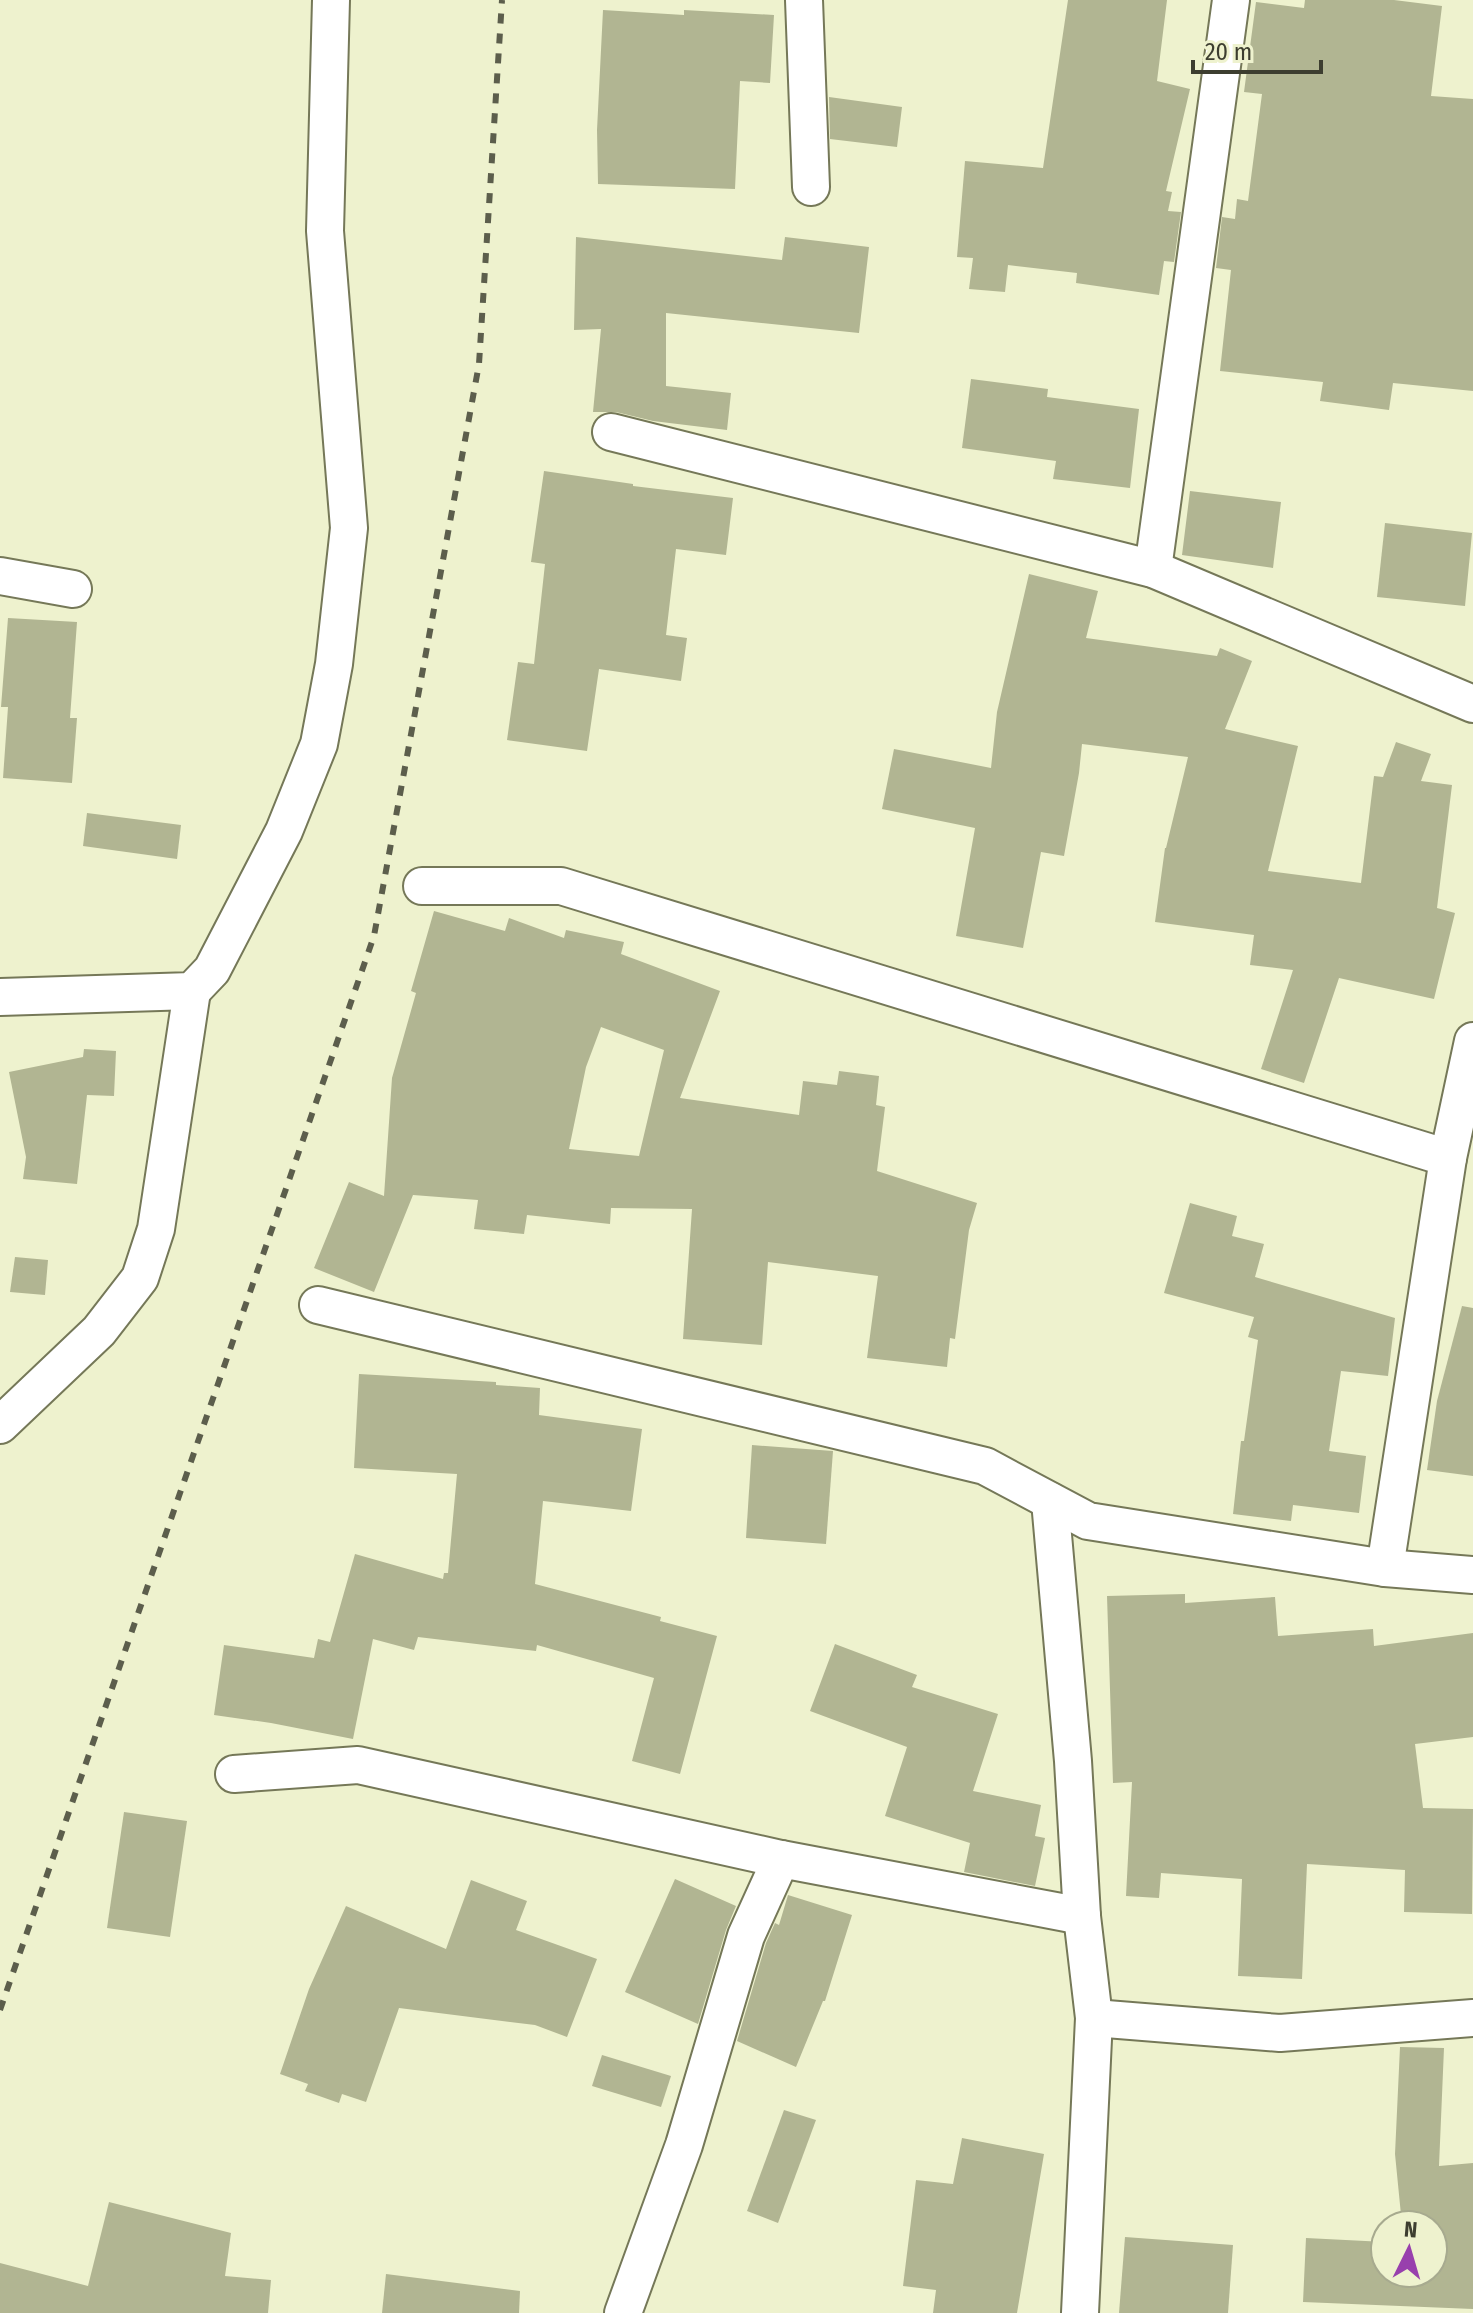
<svg xmlns="http://www.w3.org/2000/svg" width="1473" height="2313" font-family="'Fira Sans Condensed',sans-serif">
  <style>
    .building { fill: #b1b592; fill-rule: evenodd }
    .lines { fill: none; stroke-linecap: round; stroke-linejoin: round }
    .minor-casing { stroke: #757858; stroke-width: 40 }
    .minor { stroke: #fff; stroke-width: 36 }
    .rail { stroke: #5c5e4c; stroke-width: 6; stroke-dasharray: 10 10; stroke-linecap: butt }
  </style>
  <rect width="100%" height="100%" fill="#eef2ce"/>
  <g class="building">
    <path d="M1068 0H1167L1157 81 1190 89 1166 191 1172 192 1168 211 1181 212 1174 262 1164 261 1159 295 1076 283 1077 273 1008 265 1005 292 969 289 973 258 957 257 965 161 1043 168Z"/>
    <path d="M1305 0H1394L1442 6 1431 96 1473 99V391L1393 383 1389 410 1320 401 1323 382 1220 371 1231 270 1216 268 1222 217 1235 219 1237 199 1248 201 1262 94 1244 92 1256 2 1304 8Z"/>
    <path d="M603 10 684 15V10L774 15 770 83 740 81 735 189 598 184 597 130Z"/>
    <path d="M829 97 902 107 897 147 830 139Z"/>
    <path d="M576 237 782 260 785 237 869 247 859 333 666 313V386L731 393 727 430 653 421 616 412H593L601 329 574 330Z"/>
    <path d="M971 379 1048 389 1047 397 1139 409 1130 488 1053 479 1056 461 962 448Z"/>
    <path d="M544 471 633 484V486L733 498 726 555 676 549 666 635 687 638 681 681 599 669 587 751 507 740 518 662 534 664 545 564 531 562Z"/>
    <path d="M1190 491 1281 502 1273 568 1182 555Z"/>
    <path d="M1385 523 1472 533 1465 606 1377 597Z"/>
    <path d="M1029 574 1098 591 1086 638 1217 656 1220 648 1252 661 1225 729 1298 746 1268 871 1361 883 1374 776 1383 777 1396 742 1431 754 1421 781 1452 785 1437 908 1455 913 1434 999 1339 978 1304 1083 1261 1069 1293 970 1250 965 1254 935 1155 922 1165 848H1166L1188 757 1082 744 1079 773 1064 856 1041 852 1023 948 956 936 975 828 882 809 894 749 991 768 997 712Z"/>
    <path d="M8 618 77 622 70 718H77L72 783 3 778 8 707H1Z"/>
    <path d="M87 813 181 825 177 859 83 846Z"/>
    <path d="M434 911 505 931 509 918 564 938 566 930 624 942 621 954 720 991 680 1098 799 1115 803 1081 837 1085 839 1071 879 1076 876 1105 885 1107 877 1171 977 1203 969 1230 955 1339 950 1338 947 1367 867 1358 878 1276 768 1262 762 1345 683 1339 692 1209 611 1208 610 1224 527 1215 524 1234 474 1229 478 1200 413 1195 374 1292 314 1268 349 1182 384 1196 392 1078 416 993 411 991ZM601 1027 664 1050 639 1156 569 1149 586 1067Z"/>
    <path d="M84 1049 116 1051 114 1096 87 1095 77 1184 23 1179 26 1157 9 1072 83 1057Z"/>
    <path d="M1190 1203 1237 1216 1232 1236 1264 1244 1255 1277 1395 1318 1388 1376 1341 1371 1329 1451 1366 1456 1359 1513 1293 1505 1291 1521 1233 1514 1241 1441H1244L1258 1340 1248 1337 1254 1317 1164 1293Z"/>
    <path d="M15 1257 48 1260 45 1295 10 1292Z"/>
    <path d="M1462 1306 1473 1308V1476L1427 1470 1437 1401Z"/>
    <path d="M359 1374 496 1382V1385L540 1388 539 1415 642 1429 631 1511 543 1501 535 1584 661 1617 660 1621 717 1636 680 1774 632 1761 654 1678 537 1645 536 1651 418 1637 414 1650 373 1639 353 1739 271 1723 214 1715 224 1645 314 1658 318 1639 330 1642 355 1554 443 1579 444 1573H448L457 1474 354 1468Z"/>
    <path d="M752 1445 833 1451 826 1544 746 1538Z"/>
    <path d="M1185 1594V1603L1275 1597 1278 1636 1373 1629 1374 1646 1473 1633V1737L1415 1744 1423 1808 1473 1809 1472 1914 1404 1912 1405 1870 1307 1864 1302 1979 1238 1976 1242 1879 1161 1873 1159 1898 1126 1896 1132 1782 1113 1783 1107 1596Z"/>
    <path d="M835 1644 917 1675 912 1687 998 1714 973 1791 1041 1805 1035 1836 1045 1838 1035 1886 964 1872 970 1843 885 1816 907 1747 810 1711Z"/>
    <path d="M124 1812 187 1821 170 1937 107 1928Z"/>
    <path d="M675 1879 736 1906 726 1930 698 2024 625 1992Z"/>
    <path d="M471 1880 527 1901 516 1930 597 1959 567 2037 535 2025 399 2008 366 2102 342 2094 339 2103 305 2091 308 2084 280 2074 309 1989 346 1906 446 1949Z"/>
    <path d="M788 1895 852 1915 825 2001H823L796 2067 737 2041 766 1943 775 1923 779 1925Z"/>
    <path d="M1400 2047 1444 2048 1439 2166 1473 2163V2309L1303 2302 1306 2238 1385 2242V2273H1433V2225H1402L1395 2154Z"/>
    <path d="M602 2055 671 2076 661 2107 592 2086Z"/>
    <path d="M784 2110 816 2120 778 2223 747 2211Z"/>
    <path d="M962 2138 1044 2154 1017 2313H933L936 2290 903 2286 916 2180 953 2184Z"/>
    <path d="M109 2202 231 2233 225 2276 271 2280 268 2313H0V2263L88 2286Z"/>
    <path d="M1125 2237 1233 2245 1228 2313H1119Z"/>
    <path d="M386 2274 520 2291 519 2313H382Z"/>
  </g>
  <g class="lines">
    <defs>
      <g id="minor">
        <path d="M804 0 811 187"/>
        <path d="M611 432 1153 569 1473 704"/>
        <path d="M1153 569 1231 0"/>
        <path d="M0 576 73 589"/>
        <path d="M422 886H561L1448 1158"/>
        <path d="M0 997 192 991 212 970 284 831 319 744 334 664 349 528 325 231 331 0"/>
        <path d="M318 1305 985 1466 1088 1521 1385 1568 1473 1575"/>
        <path d="M0 1425 99 1331 140 1278 156 1229 192 991"/>
        <path d="M1050 1501 1073 1761 1082 1916 1094 2018 1080 2313"/>
        <path d="M1385 1568 1448 1158 1473 1041"/>
        <path d="M234 1774 358 1765 781 1859 1082 1916"/>
        <path d="M1094 2018 1280 2033 1473 2018"/>
        <path d="M623 2313 684 2145 746 1936 781 1859"/>
      </g>
    </defs>
    <use href="#minor" class="minor-casing"/>
    <use href="#minor" class="minor"/>
    <path class="rail" d="M0 2010 374 936 479 364 502 0"/>
  </g>
  <g transform="translate(1409 2249) rotate(5)"><circle r="38" fill="#eef2ce" stroke="#a7aa8f" stroke-width="2"/>
  <path d="M0-6L14 30L0 20L-14 30Z" fill="#9840ad"/>
  <text y="-12" font-size="22" font-weight="bold" text-anchor="middle" fill="#3d3e30">N</text>
  </g>
  <path d="M1193 60v12h128v-12" fill="none" stroke="#3d3e30" stroke-width="4"/>
  <text x="1205" y="60" font-size="24" fill="#3d3e30" stroke="#eef2ce" stroke-width="6" paint-order="stroke">20 m</text>
</svg>
